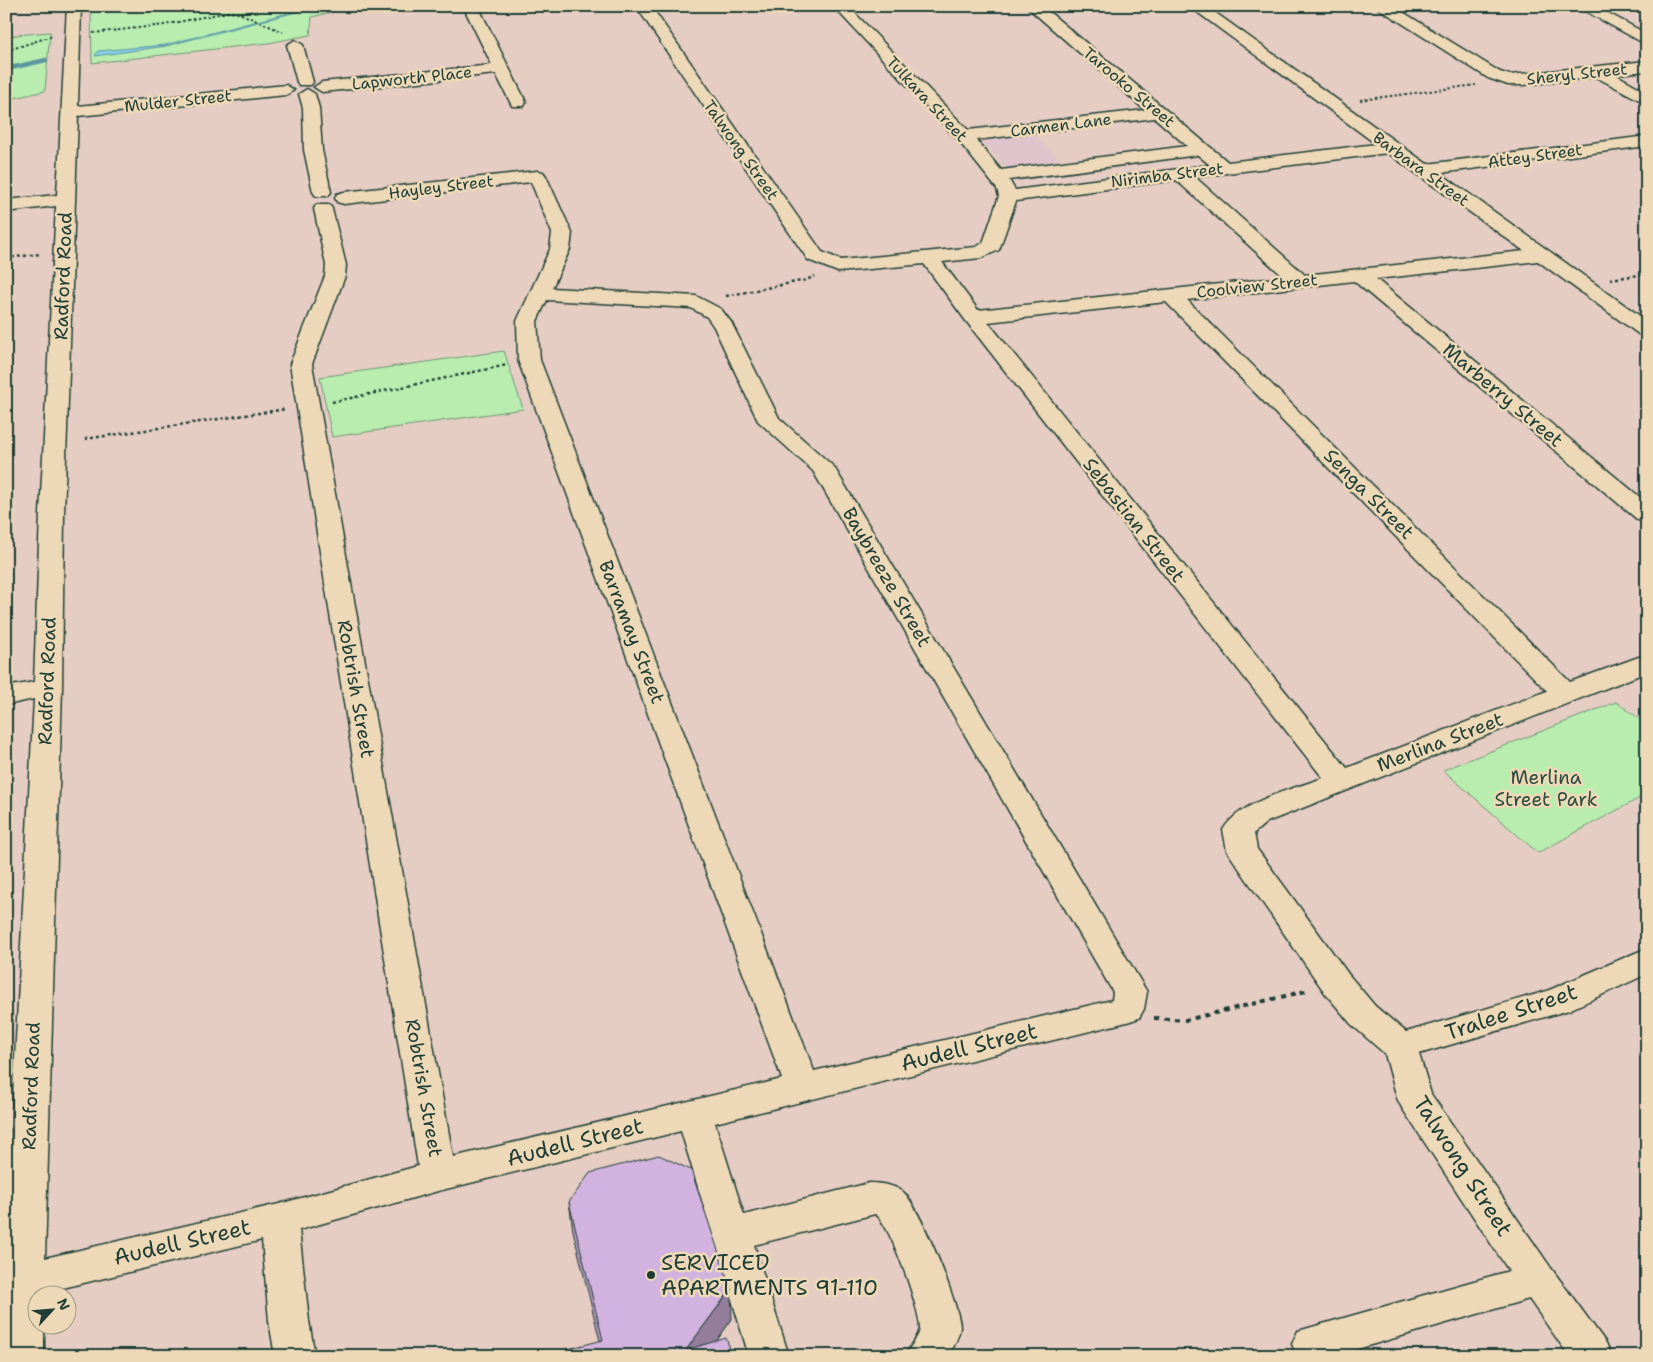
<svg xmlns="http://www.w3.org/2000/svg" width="1653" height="1362" font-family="'Shantell Sans',sans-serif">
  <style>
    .built { fill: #dfc5cb }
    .green { fill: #b8edaf; stroke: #6c9572 }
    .water { fill: #86d0e7; stroke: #5d959f }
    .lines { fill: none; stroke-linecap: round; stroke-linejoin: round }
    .stream { stroke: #5d959f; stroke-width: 4.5 }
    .minor-casing { stroke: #1f3d34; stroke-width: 3 }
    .path-far2 { stroke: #1f3d34; stroke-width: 2; stroke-dasharray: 2.5 2.5; stroke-linecap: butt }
    .path-far1 { stroke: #1f3d34; stroke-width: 2.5; stroke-dasharray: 3 3; stroke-linecap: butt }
    .path { stroke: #1f3d34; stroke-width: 4; stroke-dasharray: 5 5; stroke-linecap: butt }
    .minor { fill: #edd9b7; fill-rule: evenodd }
    .wall { fill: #b599bf; stroke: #1f3d34 }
    .shaded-wall { fill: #937d9b; stroke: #1f3d34 }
    .building { fill: #d2b2de; stroke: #1f3d34 }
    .poi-dot { fill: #1f3d34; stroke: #edd9b7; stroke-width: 2 }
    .labels { text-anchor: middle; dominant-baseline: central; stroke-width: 5; stroke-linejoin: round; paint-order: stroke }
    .far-street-label { font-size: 16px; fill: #1f3d34; stroke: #edd9b7 }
    .street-label { font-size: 19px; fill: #1f3d34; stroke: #edd9b7 }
    .park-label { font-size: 19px; fill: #2e4f40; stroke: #edd9b7 }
    .near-street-label { font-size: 22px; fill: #1f3d34; stroke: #edd9b7 }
    .near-poi-label { font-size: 22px; fill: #1f3d34; stroke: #edd9b7; text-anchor: start }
  </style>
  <rect width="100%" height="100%" fill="#e5cdc3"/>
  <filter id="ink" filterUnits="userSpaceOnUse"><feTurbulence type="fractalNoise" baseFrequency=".02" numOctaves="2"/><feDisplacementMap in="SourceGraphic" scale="10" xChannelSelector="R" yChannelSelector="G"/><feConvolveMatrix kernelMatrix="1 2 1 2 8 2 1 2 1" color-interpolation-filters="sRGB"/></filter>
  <g filter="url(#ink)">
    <path class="built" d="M1030 131 1062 162 1008 169 978 137Z"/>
    <g class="green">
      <path d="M119 6H355L312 17 310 35 268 43 92 63 91 9Z"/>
      <path d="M50 32 45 91 6 100V36Z"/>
      <path d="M504 351 523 409 332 437 320 377Z"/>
      <path d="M1616 702 1647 724V794L1538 853 1443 770Z"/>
    </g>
    <path class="water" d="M315 6H319L166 46 95 56 98 51 165 45Z"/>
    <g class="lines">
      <path class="stream" d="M6 69 46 60"/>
      <defs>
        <g id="minor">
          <path d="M67 6H81L78 106 286 85 294 90 286 95 78 116 64 514 62 688 45 1258 279 1204 418 1166 290 364 325 276 326 265 314 209 316 205H330L332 209 346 265 345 276 312 364 453 1157 782 1079 518 360 517 321 550 249 552 233 531 182 344 204 337 202 335 198 337 194 344 192 537 171 543 172 546 176 572 233 570 249 552 288 696 296 721 309 731 322 779 418 834 467 1147 992 1144 1009 1139 1018 1127 1022 715 1123 744 1215 869 1183C880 1183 893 1185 902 1191 918 1202 960 1307 960 1327 959 1337 953 1347 949 1356H905C909 1348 919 1337 920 1329 921 1312 889 1220 875 1214L754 1245 789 1356H749L681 1131 438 1191 299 1230 309 1321 315 1356H275L269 1321 262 1240 38 1294V1324H44V1356H6L8 1190 34 699 6 705V687L34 682 40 514 56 206 6 212V200L57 195ZM547 300 691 308 707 317 714 327 758 421 813 471 1113 992 1112 1000 814 1071 540 360 537 321Z"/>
          <path d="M463 6H478L526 102 524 106H512L496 74 322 92 314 87 322 82 492 65Z"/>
          <path d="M636 6H651L822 252 841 260 976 247 983 243 999 196 997 189 958 140 833 6H848L968 130 1145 110 1026 6H1042L1228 162 1376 144 1189 6H1206L1427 164 1647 136V146L1440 173 1647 321V337L1640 335 1538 261 1376 279 1647 503V522L1638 520 1354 281 1187 300 1570 682 1647 654V672L1267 822 1254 833 1257 849 1349 975 1375 1006 1406 1032 1547 991 1647 948V974L1569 1010 1419 1054 1431 1094 1551 1268 1606 1343 1612 1356H1569L1529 1299 1333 1356H1297L1292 1344 1298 1331 1509 1271 1402 1108 1397 1098 1385 1054 1351 1024 1325 993 1227 851 1223 830C1240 801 1293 789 1323 778L966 321 924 264 838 272 808 260ZM1155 118 1187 146 1001 170 976 140ZM1388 153 1524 251 1305 275 1195 177ZM1198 155 1210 165 1015 190 1009 180ZM1176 180 1284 277 978 310 942 262 981 258 999 250 1016 201ZM1166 302 1547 691 1347 768 988 322Z"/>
          <path d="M1375 6H1393L1500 72 1510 75 1647 61V71L1615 74 1647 92V104L1596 77 1524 85H1508L1488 78Z"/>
          <path d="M1576 6H1595L1647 34V45Z"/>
          <path d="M295 40 303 45 313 82 311 85H299L297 82 287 45Z"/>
          <path d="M307 89 315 94 319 108 322 150 331 192 328 196H316L313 192 304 150 303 108 299 94Z"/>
        </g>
      </defs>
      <use href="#minor" class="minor-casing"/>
      <g class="path-far2">
        <path d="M240 13 269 6"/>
        <path d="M93 33 164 25 228 12 239 13 283 32"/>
        <path d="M6 50C25 46 36 40 54 36"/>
        <path d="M1360 100 1476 85"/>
      </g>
      <g class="path-far1">
        <path d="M6 258 40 254"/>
        <path d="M1610 279 1647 274"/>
        <path d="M726 296 806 280 815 276"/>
        <path d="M332 402 507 365"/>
        <path d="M85 439 286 409"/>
      </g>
      <path class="path" d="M1154 1018 1186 1020 1310 990"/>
      <use href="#minor" class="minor"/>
    </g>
    <path class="wall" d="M569 1202 732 1319 716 1341H600L573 1231Z"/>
    <path class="shaded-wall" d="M731 1289 732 1319 706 1356 686 1350Z"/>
    <path class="building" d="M659 1155 691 1170 731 1289 686 1350 726 1338 733 1356H540L603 1340 569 1202 590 1173Z"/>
  </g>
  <circle class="poi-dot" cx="651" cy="1275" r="5"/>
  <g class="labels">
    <g class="far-street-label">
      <text transform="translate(1577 74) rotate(-6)">Sheryl Street</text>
      <text transform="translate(412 78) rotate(-6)">Lapworth Place</text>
      <text transform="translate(1129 87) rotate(40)">Tarooko Street</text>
      <text transform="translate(927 99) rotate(47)">Tulkara Street</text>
      <text transform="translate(178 101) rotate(-6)">Mulder Street</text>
      <text transform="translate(1061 125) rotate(-7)">Carmen Lane</text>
      <text transform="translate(741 150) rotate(55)">Talwong Street</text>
      <text transform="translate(1535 156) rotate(-8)">Attey Street</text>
      <text transform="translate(1421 169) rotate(36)">Barbara Street</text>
      <text transform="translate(1167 175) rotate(-7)">Nirimba Street</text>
      <text transform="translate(441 187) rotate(-7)">Hayley Street</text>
      <text transform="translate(1257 286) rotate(-6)">Coolview Street</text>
    </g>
    <g class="street-label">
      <text transform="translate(63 276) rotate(-88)">Radford Road</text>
      <text transform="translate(1503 395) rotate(40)">Marberry Street</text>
      <text transform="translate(1369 494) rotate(45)">Senga Street</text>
      <text transform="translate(1134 520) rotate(52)">Sebastian Street</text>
      <text transform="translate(887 577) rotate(60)">Baybreeze Street</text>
      <text transform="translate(632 632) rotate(69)">Barramay Street</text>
      <text transform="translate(47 681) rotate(-88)">Radford Road</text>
      <text transform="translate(356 689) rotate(80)">Robtrish Street</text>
      <text transform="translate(1440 742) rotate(-21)">Merlina Street</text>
      <text transform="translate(31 1086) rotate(-88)">Radford Road</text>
      <text transform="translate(424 1088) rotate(80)">Robtrish Street</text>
    </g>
    <g class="park-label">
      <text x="1546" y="777">Merlina<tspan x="1546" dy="22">Street Park</tspan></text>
    </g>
    <g class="near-street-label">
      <text transform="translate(1511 1012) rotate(-18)">Tralee Street</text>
      <text transform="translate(969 1047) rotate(-14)">Audell Street</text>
      <text transform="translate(575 1142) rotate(-14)">Audell Street</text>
      <text transform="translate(1463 1166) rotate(57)">Talwong Street</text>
      <text transform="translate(182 1242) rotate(-13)">Audell Street</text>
    </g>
    <g class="near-poi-label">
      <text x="661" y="1262">SERVICED<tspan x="661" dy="25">APARTMENTS 91-110</tspan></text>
    </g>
  </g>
  <rect width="1653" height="1362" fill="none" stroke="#edd9b7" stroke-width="25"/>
  <rect x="12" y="12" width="1628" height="1337" fill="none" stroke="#1f3d34" stroke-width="2" filter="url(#ink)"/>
  <g transform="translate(52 1310) rotate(64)"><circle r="24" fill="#edd9b7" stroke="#9b9b83"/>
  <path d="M0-4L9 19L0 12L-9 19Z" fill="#1f3d34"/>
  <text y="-8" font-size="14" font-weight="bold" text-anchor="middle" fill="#1f3d34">N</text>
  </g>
</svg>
